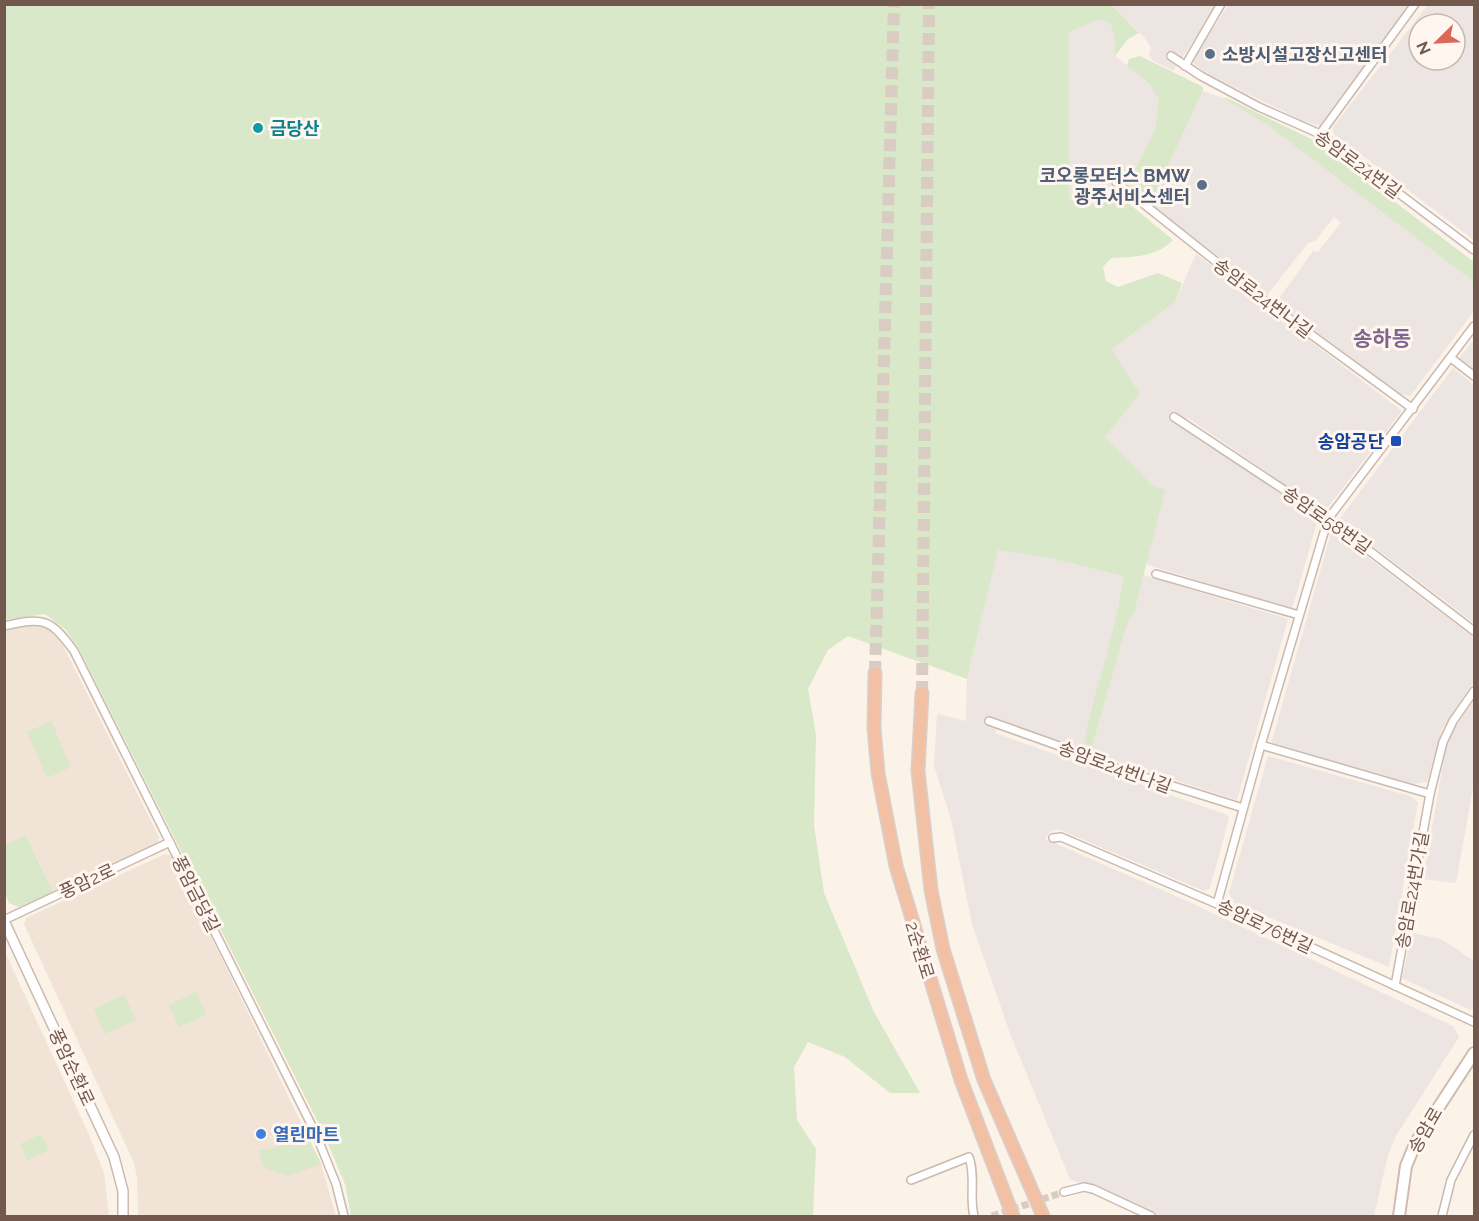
<svg xmlns="http://www.w3.org/2000/svg" width="1479" height="1221" font-family="Raleway,'Noto Sans KR',sans-serif">
  <style>
    .residential { fill: #f2e3d7 }
    .industrial { fill: #ece5e1; fill-rule: evenodd }
    .green { fill: #d8e8c8 }
    .lines { fill: none; stroke-linecap: round; stroke-linejoin: round }
    .minor-tunnel { stroke: #d9ccc2; stroke-width: 7; stroke-dasharray: 7 3.5; stroke-linecap: butt }
    .trunk-tunnel { stroke: #d9ccc2; stroke-width: 12; stroke-dasharray: 12 6; stroke-linecap: butt }
    .minor-casing { stroke: #ccb9af; stroke-width: 10 }
    .tertiary-casing { stroke: #ccb9af; stroke-width: 12 }
    .secondary-casing { stroke: #d1bbb0; stroke-width: 14 }
    .trunk-casing { stroke: #d8d0cd; stroke-width: 15 }
    .minor { stroke: #fff; stroke-width: 7 }
    .tertiary { stroke: #fff; stroke-width: 9 }
    .secondary { stroke: #fff; stroke-width: 10 }
    .trunk { stroke: #f2c0a5; stroke-width: 12 }
    .service-dot { fill: #5c6f8a; stroke: #fef6ef; stroke-width: 2 }
    .culture-dot { fill: #0f9aa8; stroke: #fef6ef; stroke-width: 2 }
    .transit-dot { fill: #1a4fb4; stroke: #fef6ef; stroke-width: 2 }
    .shop-dot { fill: #3f7fe0; stroke: #fef6ef; stroke-width: 2 }
    .labels { text-anchor: middle; dominant-baseline: central; stroke-width: 6; stroke-linejoin: round; paint-order: stroke }
    .service-label { font-size: 18px; font-weight: bold; fill: #4e5e75; stroke: #fef6ef; text-anchor: start }
    .culture-label { font-size: 18px; font-weight: bold; fill: #0d838f; stroke: #fef6ef; text-anchor: start }
    .street-label { font-size: 18px; fill: #73584e; stroke: #fef6ef }
    .transit-label { font-size: 18px; font-weight: bold; fill: #164399; stroke: #fef6ef; text-anchor: end }
    .shop-label { font-size: 18px; font-weight: bold; fill: #366cbe; stroke: #fef6ef; text-anchor: start }
    .quarter-label { font-size: 21px; font-weight: bold; fill: #7d668f; stroke: #fef6ef }
  </style>
  <rect width="100%" height="100%" fill="#fbf2e8"/>
  <g class="residential">
    <path d="M31 625 47 627 61 642 159 837 157 844 53 892 27 836 5 845 4 631Z"/>
    <path d="M165 854 172 856 321 1164 336 1216H138L137 1177 134 1163 24 924 26 918Z"/>
    <path d="M4 950 90 1137 104 1173 109 1216H5Z"/>
  </g>
  <g class="industrial">
    <path d="M1110 5H1217L1173 71 1152 60 1149 54 1151 47 1143 36Z"/>
    <path d="M1228 5V4L1410 5 1320 126 1303 121 1212 76 1195 65 1193 60Z"/>
    <path d="M1428 5H1474V240L1334 134 1333 127ZM1419 24H1455V60H1419Z"/>
    <path d="M1101 19 1111 25 1115 39V56L1150 83 1159 99 1155 129 1122 198 1082 207 1069 201V32Z"/>
    <path d="M1203 91 1223 98 1266 124 1474 282V311L1410 396 1400 394 1278 303 1280 297 1313 251 1318 252 1341 223 1334 217 1315 241 1308 243 1267 295 1150 204Z"/>
    <path d="M1196 254 1402 411 1328 507 1319 508 1188 418 1183 426 1318 519 1292 609 1145 564 1164 490 1152 485 1105 437 1140 394 1112 349 1175 302Z"/>
    <path d="M1474 339V370L1459 359Z"/>
    <path d="M1453 368 1474 385V623L1339 520Z"/>
    <path d="M1331 533H1336L1474 638V681L1442 729 1427 782 1414 784 1271 744Z"/>
    <path d="M998 549 1049 558 1123 576 1119 614 1089 719 1092 746 1128 620 1134 613 1143 575 1288 619 1237 800 997 723 995 733 1227 815 1229 818 1210 888 1204 891 1058 829 1050 832 1045 839 1189 902 1453 1026 1459 1037 1394 1139 1387 1159 1374 1216H1158L1070 1179 1011 1036 972 924 951 819 934 766 937 714 966 721 967 679Z"/>
    <path d="M1474 700V782L1456 883 1423 879 1446 747 1455 727Z"/>
    <path d="M1268 756 1410 796 1418 802 1389 967 1234 903 1229 893Z"/>
    <path d="M1412 933 1441 939 1474 961V1009L1470 1010 1402 978Z"/>
  </g>
  <g class="green">
    <path d="M1110 4 1139 33 1128 39 1115 56V39L1111 25 1101 19 1069 32V200L1082 207 1122 198 1173 240C1157 257 1133 257 1111 258L1103 267 1106 281 1118 287 1158 273 1182 283 1175 302 1112 349 1140 394 1105 437 1152 485 1165 490 1134 613 1128 621 1092 746 1084 743C1095 686 1117 633 1123 576L1049 558 998 550 967 679 848 636 828 650 808 689 816 735 814 825 824 893 873 1010 920 1093H890L845 1057 808 1042 794 1067 797 1120 816 1149 813 1216H351L345 1184 323 1132 78 647 65 629 45 614 5 620V5Z"/>
    <path d="M1140 56 1203 87V91L1150 204 1145 194 1128 185 1155 129 1159 99 1149 83 1127 66 1129 59Z"/>
    <path d="M1223 98H1227L1313 140 1474 262V282L1266 124Z"/>
    <path d="M51 721 71 767 47 778 27 732Z"/>
    <path d="M26 835 53 892 19 907 9 903 5 893V845Z"/>
    <path d="M196 992 206 1015 179 1027 169 1005Z"/>
    <path d="M124 995 136 1020 105 1034 94 1009Z"/>
    <path d="M41 1134 49 1150 27 1160 20 1144Z"/>
    <path d="M309 1139 321 1164 288 1176 264 1168 259 1151Z"/>
  </g>
  <g class="lines">
    <path class="minor-tunnel" d="M992 1216 1064 1192"/>
    <g class="trunk-tunnel">
      <path d="M875 673 894 4"/>
      <path d="M922 693 929 4"/>
    </g>
    <defs>
      <g id="minor">
        <path d="M1171 56 1201 76 1259 107 1320 134 1474 250"/>
        <path d="M1185 66 1221 4"/>
        <path d="M1320 134 1415 4"/>
        <path d="M1116 182 1268 303 1413 409"/>
        <path d="M1451 358 1474 376"/>
        <path d="M1174 417 1328 519 1474 631"/>
        <path d="M1156 574 1299 615"/>
        <path d="M4 626C43 617 50 618 74 651L316 1134 336 1184 344 1216"/>
        <path d="M989 721 1076 752 1093 761 1243 808"/>
        <path d="M1261 745 1430 794"/>
        <path d="M1053 838 1061 837 1217 904 1474 1022"/>
        <path d="M1217 904 1261 745 1328 519 1474 326"/>
        <path d="M4 920 170 842"/>
        <path d="M1395 986 1430 794 1443 742 1453 721 1474 691"/>
        <path d="M911 1180 969 1157C976 1177 969 1197 974 1216"/>
        <path d="M1064 1192 1084 1187 1093 1189 1151 1216"/>
        <path d="M1442 1216 1451 1180 1474 1135"/>
      </g>
      <path id="tertiary" d="M4 921 114 1157 123 1191V1216"/>
      <path id="secondary" d="M1399 1216 1406 1166 1416 1142 1474 1053"/>
      <g id="trunk">
        <path d="M875 673 874 728 878 773 896 866 961 1080 1013 1216"/>
        <path d="M922 693 918 771 931 890 943 949 984 1080 1043 1216"/>
      </g>
    </defs>
    <use href="#minor" class="minor-casing"/>
    <use href="#tertiary" class="tertiary-casing"/>
    <use href="#secondary" class="secondary-casing"/>
    <use href="#trunk" class="trunk-casing"/>
    <use href="#minor" class="minor"/>
    <use href="#tertiary" class="tertiary"/>
    <use href="#secondary" class="secondary"/>
    <use href="#trunk" class="trunk"/>
  </g>
  <g class="service-dot">
    <circle cx="1210" cy="54" r="6"/>
    <circle cx="1202" cy="185" r="6"/>
  </g>
  <circle class="culture-dot" cx="258" cy="128" r="6"/>
  <rect class="transit-dot" x="1390" y="435" width="12" height="12" rx="3"/>
  <circle class="shop-dot" cx="261" cy="1134" r="6"/>
  <g class="labels">
    <g class="service-label">
      <text x="1222" y="54">소방시설고장신고센터</text>
      <text x="1190" y="175" text-anchor="end">코오롱모터스 BMW<tspan x="1190" dy="21">광주서비스센터</tspan></text>
    </g>
    <g class="culture-label">
      <text x="270" y="128">금당산</text>
    </g>
    <g class="street-label">
      <text transform="translate(1358 164) rotate(36)">송암로24번길</text>
      <text transform="translate(1263 298) rotate(37)">송암로24번나길</text>
      <text transform="translate(1327 520) rotate(35)">송암로58번길</text>
      <text transform="translate(1115 767) rotate(20)">송암로24번나길</text>
      <text transform="translate(87 881) rotate(-25)">풍암2로</text>
      <text transform="translate(1412 890) rotate(-80)">송암로24번가길</text>
      <text transform="translate(196 894) rotate(63)">풍암금당길</text>
      <text transform="translate(1265 926) rotate(25)">송암로76번길</text>
      <text transform="translate(920 950) rotate(73)">2순환로</text>
      <text transform="translate(72 1067) rotate(65)">풍암순환로</text>
      <text transform="translate(1425 1130) rotate(-60)">송암로</text>
    </g>
    <g class="transit-label">
      <text x="1384" y="441">송암공단</text>
    </g>
    <g class="shop-label">
      <text x="273" y="1134">열린마트</text>
    </g>
    <g class="quarter-label">
      <text x="1382" y="338">송하동</text>
    </g>
  </g>
  <rect width="1479" height="1221" fill="none" stroke="#73584e" stroke-width="12"/>
  <g transform="translate(1437 42) rotate(246)"><circle r="28" fill="#fef6ef" stroke="#c6b7af" stroke-width="1.5"/>
  <path d="M0-4.5L10 22L0 15L-10 22Z" fill="#db6957"/>
  <text y="-9" font-size="16" font-weight="bold" text-anchor="middle" fill="#73584e">N</text>
  </g>
</svg>
